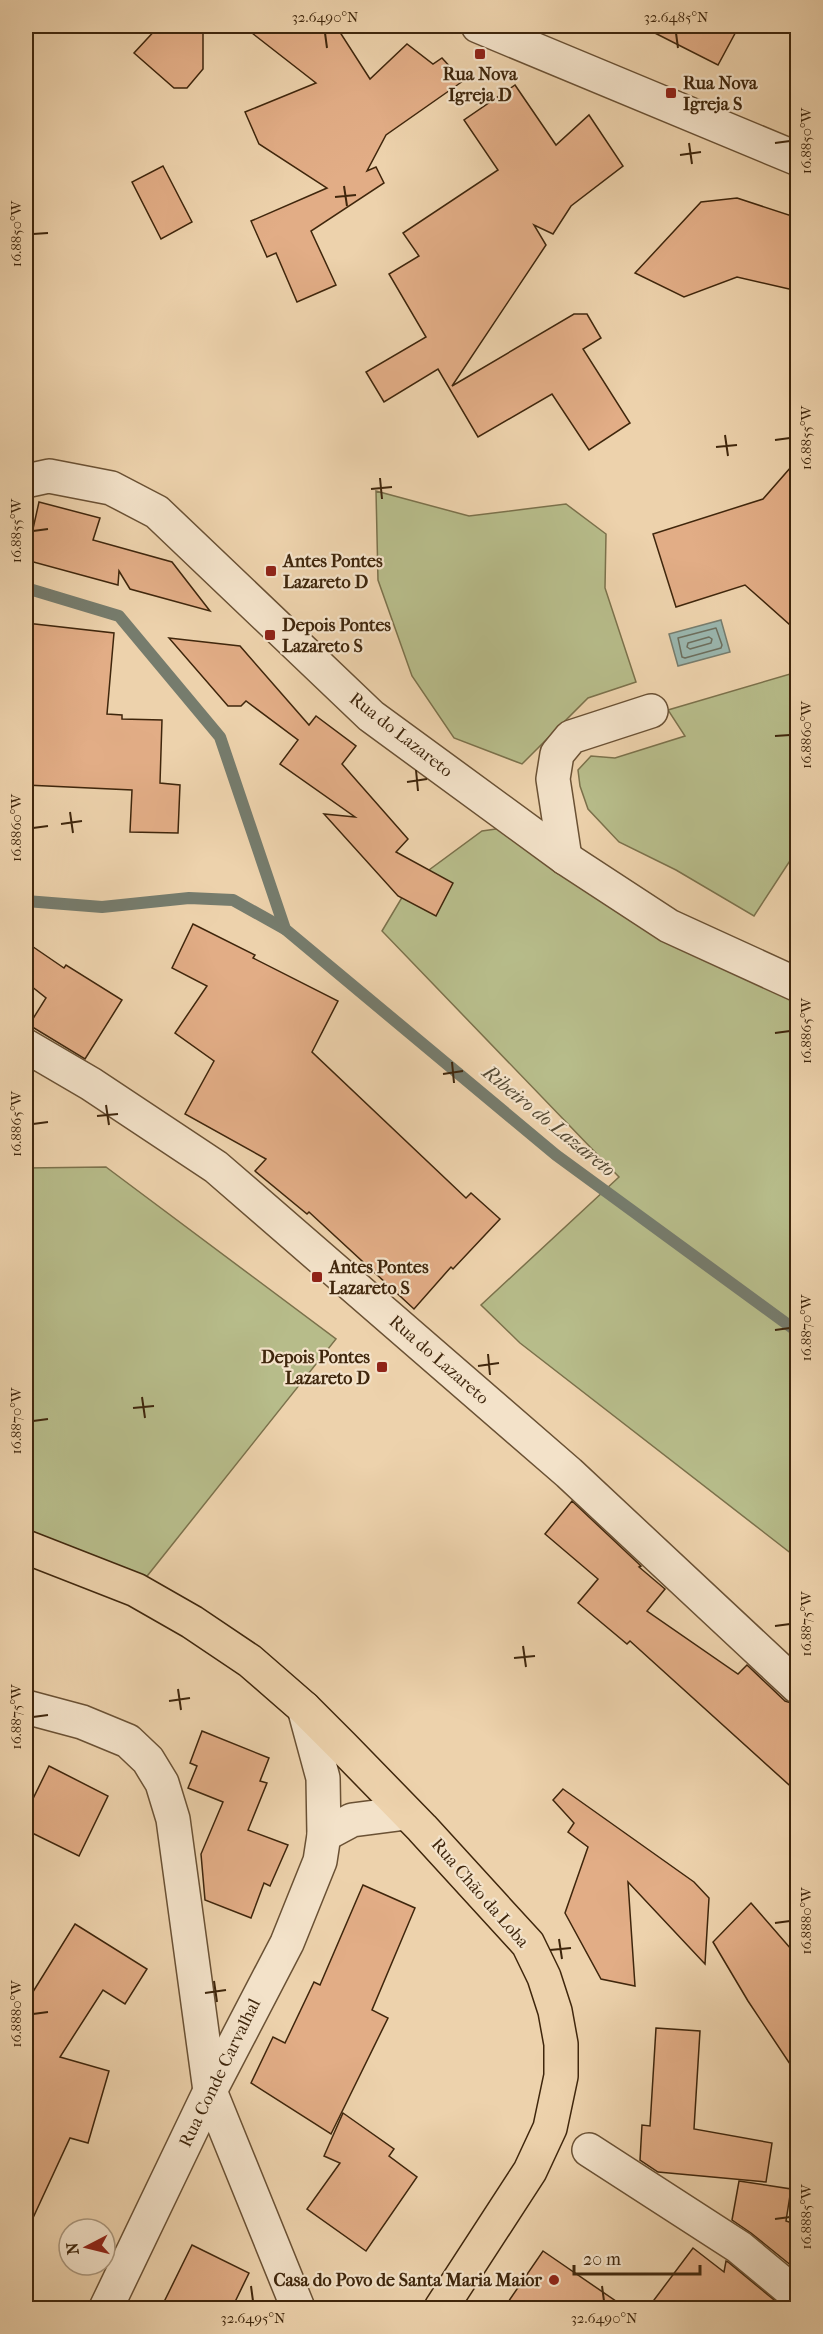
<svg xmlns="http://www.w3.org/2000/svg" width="823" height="2334" font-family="'IM FELL French Canon',serif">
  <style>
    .green { fill: #b7bc8a; stroke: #7b714b; stroke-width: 1.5 }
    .water { fill: #9ab6ae; stroke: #767c6d; stroke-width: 1.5 }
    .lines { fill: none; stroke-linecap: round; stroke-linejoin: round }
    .shore { stroke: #6c6e5d; stroke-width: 1.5 }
    .stream { stroke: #767c6d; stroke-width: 12 }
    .building { fill: #e2ad86; stroke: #3f260c; stroke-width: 1.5 }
    .minor-casing { stroke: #6a5134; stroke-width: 36 }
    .major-casing { stroke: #3f260c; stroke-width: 36 }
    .minor { stroke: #f3e2c9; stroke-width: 33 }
    .major { stroke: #edd2ac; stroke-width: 33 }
    .ticks { fill: none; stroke: #3f260c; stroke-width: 2 }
    .poi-dot { fill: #8f2418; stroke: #f3e2c9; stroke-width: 2 }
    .labels { text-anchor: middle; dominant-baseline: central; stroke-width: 4.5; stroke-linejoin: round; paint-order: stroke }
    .poi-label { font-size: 18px; font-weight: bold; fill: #3f260c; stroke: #f3e2c9; text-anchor: start }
    .street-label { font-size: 18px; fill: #3f260c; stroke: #f3e2c9 }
    .water-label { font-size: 20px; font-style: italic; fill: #564a34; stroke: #f3e2c9 }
    .neatline { fill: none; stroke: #3f260c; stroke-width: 2 }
    .ticks-label { font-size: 15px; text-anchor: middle; fill: #3f260c }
  </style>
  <rect width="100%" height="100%" fill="#edd2ac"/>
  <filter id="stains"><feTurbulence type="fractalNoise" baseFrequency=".00333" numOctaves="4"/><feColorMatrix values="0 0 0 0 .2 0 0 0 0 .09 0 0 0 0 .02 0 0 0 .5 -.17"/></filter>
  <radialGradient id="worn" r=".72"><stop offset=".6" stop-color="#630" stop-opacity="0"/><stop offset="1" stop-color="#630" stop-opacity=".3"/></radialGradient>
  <g class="green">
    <path d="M376 491 469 516 566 504 606 534 605 588 636 682 588 698 522 764 454 738 412 676 378 580Z"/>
    <path d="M797 672V850L754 916 676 870 619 842 588 809 580 786 578 770 591 756 615 758 685 736 668 710Z"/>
    <path d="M518 826 797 988V1558L520 1343 481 1305 619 1177 382 931 410 884 482 831Z"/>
    <path d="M106 1167 336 1339 136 1590 26 1547V1168Z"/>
  </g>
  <path class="water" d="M721 620 730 652 678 666 669 634Z"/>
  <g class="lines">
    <g class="shore">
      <path d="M716 628 722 645 721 648 685 658 682 657 678 638Z"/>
      <path d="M709 637 712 639 711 643 690 649 687 647 688 643Z"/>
    </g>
    <g class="stream">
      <path d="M26 588 119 616 220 737 285 929 556 1155 798 1332"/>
      <path d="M26 901 102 907 189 898 233 900 285 929"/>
    </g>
  </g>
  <g class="building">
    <path d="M159 26H203V69L187 88H174L134 53Z"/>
    <path d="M243 26H336L370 79 407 44 433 64 442 58 463 81 386 135 367 171 376 167 384 183 311 231 336 285 297 302 276 253 267 257 251 221 327 188 259 144 245 112 316 83Z"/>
    <path d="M641 26H739L718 65Z"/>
    <path d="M515 85 556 145 589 115 623 166 571 206 553 234 534 225 546 245 452 386 574 314H587L601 338 583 349 630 423 589 450 552 394 478 437 438 369 384 402 366 372 426 337 389 274 419 256 403 233 498 170 464 120Z"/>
    <path d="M163 166 192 222 161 239 132 182Z"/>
    <path d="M737 198 798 218V291L737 277 684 297 635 273 701 202Z"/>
    <path d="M798 459V632L745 585 676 607 653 534 763 499Z"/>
    <path d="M39 502 100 518 93 540 172 562 210 611 130 589 119 571 118 585 26 560Z"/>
    <path d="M26 623 114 633 107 714 122 715V719L162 720 160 783 180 785 178 833 130 832 132 790 26 785Z"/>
    <path d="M169 638 240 646 309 725 316 716 356 746 342 764 408 839 396 852 453 883 436 916 398 896 324 814 355 817 280 764 298 740 246 701 241 706H228Z"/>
    <path d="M193 924 255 955 253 958 338 1001 312 1052 466 1198 471 1193 500 1219 453 1269 451 1267 414 1309 309 1212 307 1214 255 1171 266 1159 185 1114 214 1061 175 1033 207 986 172 968Z"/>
    <path d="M26 942 64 968 66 965 122 1000 85 1059 29 1025 46 998 26 982Z"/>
    <path d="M572 1501 641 1566 639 1567 665 1589 647 1611 738 1674 747 1665 785 1701 798 1705V1793L630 1641 627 1644 578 1603 598 1579 545 1534Z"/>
    <path d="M202 1731 269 1758 260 1781 267 1783 248 1830 288 1845 270 1886 264 1883 251 1918 205 1900 201 1854 223 1802 188 1788 197 1766 190 1763Z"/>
    <path d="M49 1766 108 1796 79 1856 26 1830V1813Z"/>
    <path d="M563 1789 694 1882 709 1898 705 1964 628 1882 635 1986 601 1979 565 1913 588 1847 568 1832 574 1823 553 1800Z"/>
    <path d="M363 1885 415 1908 372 2010 388 2018 331 2134 251 2083 273 2037 285 2043 314 1982 320 1985Z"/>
    <path d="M751 1903 798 1957V2076L748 2001 713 1942Z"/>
    <path d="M75 1924 147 1969 125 2004 103 1990 60 2057 109 2071 88 2143 70 2138 26 2233V2003Z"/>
    <path d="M656 2028 700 2031 694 2129 772 2143 766 2182 658 2172 640 2160 642 2125 650 2126Z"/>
    <path d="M343 2113 394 2149 389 2156 417 2177 366 2251 307 2209 340 2163 324 2156Z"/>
    <path d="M739 2181 791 2189 786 2221 798 2225V2271L751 2233 732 2220Z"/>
    <path d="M192 2245 249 2273 232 2308H161Z"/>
    <path d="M693 2248 724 2272 726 2261 728 2262 784 2308H648Z"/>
    <path d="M543 2251 626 2308H504Z"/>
  </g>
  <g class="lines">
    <defs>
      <g id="minor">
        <path d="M478 26 798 159"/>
        <path d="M26 481 49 476 111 488 157 512 371 716 565 858 669 926 798 985"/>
        <path d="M565 858 553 779 557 754 571 737 651 711"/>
        <path d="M26 1046 91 1084 216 1167 569 1473 798 1687"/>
        <path d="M26 1707 82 1722 128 1741 148 1760 162 1783 173 1819 210 2091 298 2308"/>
        <path d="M324 1835 352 1820 406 1813"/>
        <path d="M589 2150 739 2247 798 2296"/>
        <path d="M106 2308 210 2091 287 1943 320 1861 324 1835 323 1778 304 1708"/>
      </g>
      <path id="major" d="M26 1547 136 1590 192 1622 250 1661 304 1708 343 1747 422 1828 528 1944 544 1977 555 2011 561 2044V2076L550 2128 530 2171 441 2308"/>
    </defs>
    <use href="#minor" class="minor-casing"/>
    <use href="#major" class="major-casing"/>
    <use href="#minor" class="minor"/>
    <use href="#major" class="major"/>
  </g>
  <path class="ticks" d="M325 33 327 48M676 33 678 48M689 143 692 164M775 143 790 141M680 155 701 152M344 186 347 206M335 197 356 195M33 234 48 233M725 435 728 456M775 440 790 438M716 447 737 445M380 478 382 499M371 489 392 487M33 531 48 529M775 736 790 735M416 770 418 791M407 782 427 779M70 812 73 833M61 824 82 821M33 828 48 826M775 1033 790 1031M452 1062 454 1083M443 1074 463 1071M106 1105 109 1125M97 1116 118 1114M33 1124 48 1122M775 1330 790 1328M488 1354 490 1375M478 1366 499 1363M142 1397 145 1418M133 1408 154 1406M33 1421 48 1419M775 1626 790 1624M523 1646 526 1667M514 1658 535 1656M178 1689 181 1710M169 1701 190 1698M33 1717 48 1715M775 1923 790 1921M559 1939 562 1959M550 1950 571 1948M214 1981 217 2002M205 1993 226 1990M33 2014 48 2012M775 2219 790 2217M251 2286 253 2301M602 2286 604 2301"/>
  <g class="poi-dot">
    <rect x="474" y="48" width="12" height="12" rx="3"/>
    <rect x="665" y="87" width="12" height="12" rx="3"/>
    <rect x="265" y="565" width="12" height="12" rx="3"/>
    <rect x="264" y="629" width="12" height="12" rx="3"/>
    <rect x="311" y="1271" width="12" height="12" rx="3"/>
    <rect x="376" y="1361" width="12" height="12" rx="3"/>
    <circle cx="554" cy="2280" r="6"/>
  </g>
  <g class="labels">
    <g class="poi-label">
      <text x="480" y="74" text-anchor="middle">Rua Nova<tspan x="480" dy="21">Igreja D</tspan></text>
      <text x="683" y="83">Rua Nova<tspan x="683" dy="21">Igreja S</tspan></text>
      <text x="283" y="561">Antes Pontes<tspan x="283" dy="21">Lazareto D</tspan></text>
      <text x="282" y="625">Depois Pontes<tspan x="282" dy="21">Lazareto S</tspan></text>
      <text x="329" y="1267">Antes Pontes<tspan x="329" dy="21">Lazareto S</tspan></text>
      <text x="370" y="1357" text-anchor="end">Depois Pontes<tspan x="370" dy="21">Lazareto D</tspan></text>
      <text x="542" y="2280" text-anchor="end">Casa do Povo de Santa Maria Maior</text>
    </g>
    <g class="street-label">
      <text transform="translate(401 735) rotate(38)">Rua do Lazareto</text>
      <text transform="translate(439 1360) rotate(41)">Rua do Lazareto</text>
      <text transform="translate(480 1893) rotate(49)">Rua Chão da Loba</text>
      <text transform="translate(220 2073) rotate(-64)">Rua Conde Carvalhal</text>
    </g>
    <g class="water-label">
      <text transform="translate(549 1121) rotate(39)">Ribeiro do Lazareto</text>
    </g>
  </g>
  <rect width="823" height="2334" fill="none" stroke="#edd2ac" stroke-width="66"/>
  <g transform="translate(87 2247) rotate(263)"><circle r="28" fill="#f3e2c9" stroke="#ab977d" stroke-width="1.5"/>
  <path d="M0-4.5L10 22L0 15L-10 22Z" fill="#8f2418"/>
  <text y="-9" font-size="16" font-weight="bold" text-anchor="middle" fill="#3f260c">N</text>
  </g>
  <path d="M574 2265v9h126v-9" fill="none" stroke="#3f260c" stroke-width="3"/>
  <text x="583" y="2265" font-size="18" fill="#3f260c" stroke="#f3e2c9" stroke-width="4.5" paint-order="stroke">20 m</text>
  <rect x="33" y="33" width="757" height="2268" class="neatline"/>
  <g class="ticks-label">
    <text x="325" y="22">32.6490°N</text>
    <text x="676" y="22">32.6485°N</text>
    <text transform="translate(806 141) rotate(-90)" y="5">16.8850°W</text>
    <text transform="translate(16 234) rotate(-90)" y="5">16.8850°W</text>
    <text transform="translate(806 438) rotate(-90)" y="5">16.8855°W</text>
    <text transform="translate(16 531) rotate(-90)" y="5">16.8855°W</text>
    <text transform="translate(806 735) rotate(-90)" y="5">16.8860°W</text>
    <text transform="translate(16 828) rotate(-90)" y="5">16.8860°W</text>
    <text transform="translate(806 1031) rotate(-90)" y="5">16.8865°W</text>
    <text transform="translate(16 1124) rotate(-90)" y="5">16.8865°W</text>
    <text transform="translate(806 1328) rotate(-90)" y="5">16.8870°W</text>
    <text transform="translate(16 1421) rotate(-90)" y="5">16.8870°W</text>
    <text transform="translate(806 1624) rotate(-90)" y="5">16.8875°W</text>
    <text transform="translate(16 1717) rotate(-90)" y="5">16.8875°W</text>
    <text transform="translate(806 1921) rotate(-90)" y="5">16.8880°W</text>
    <text transform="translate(16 2014) rotate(-90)" y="5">16.8880°W</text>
    <text transform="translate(806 2217) rotate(-90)" y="5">16.8885°W</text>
    <text x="253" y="2323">32.6495°N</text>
    <text x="604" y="2323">32.6490°N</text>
  </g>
  <rect width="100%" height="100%" filter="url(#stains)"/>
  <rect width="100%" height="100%" fill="url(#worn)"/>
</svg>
